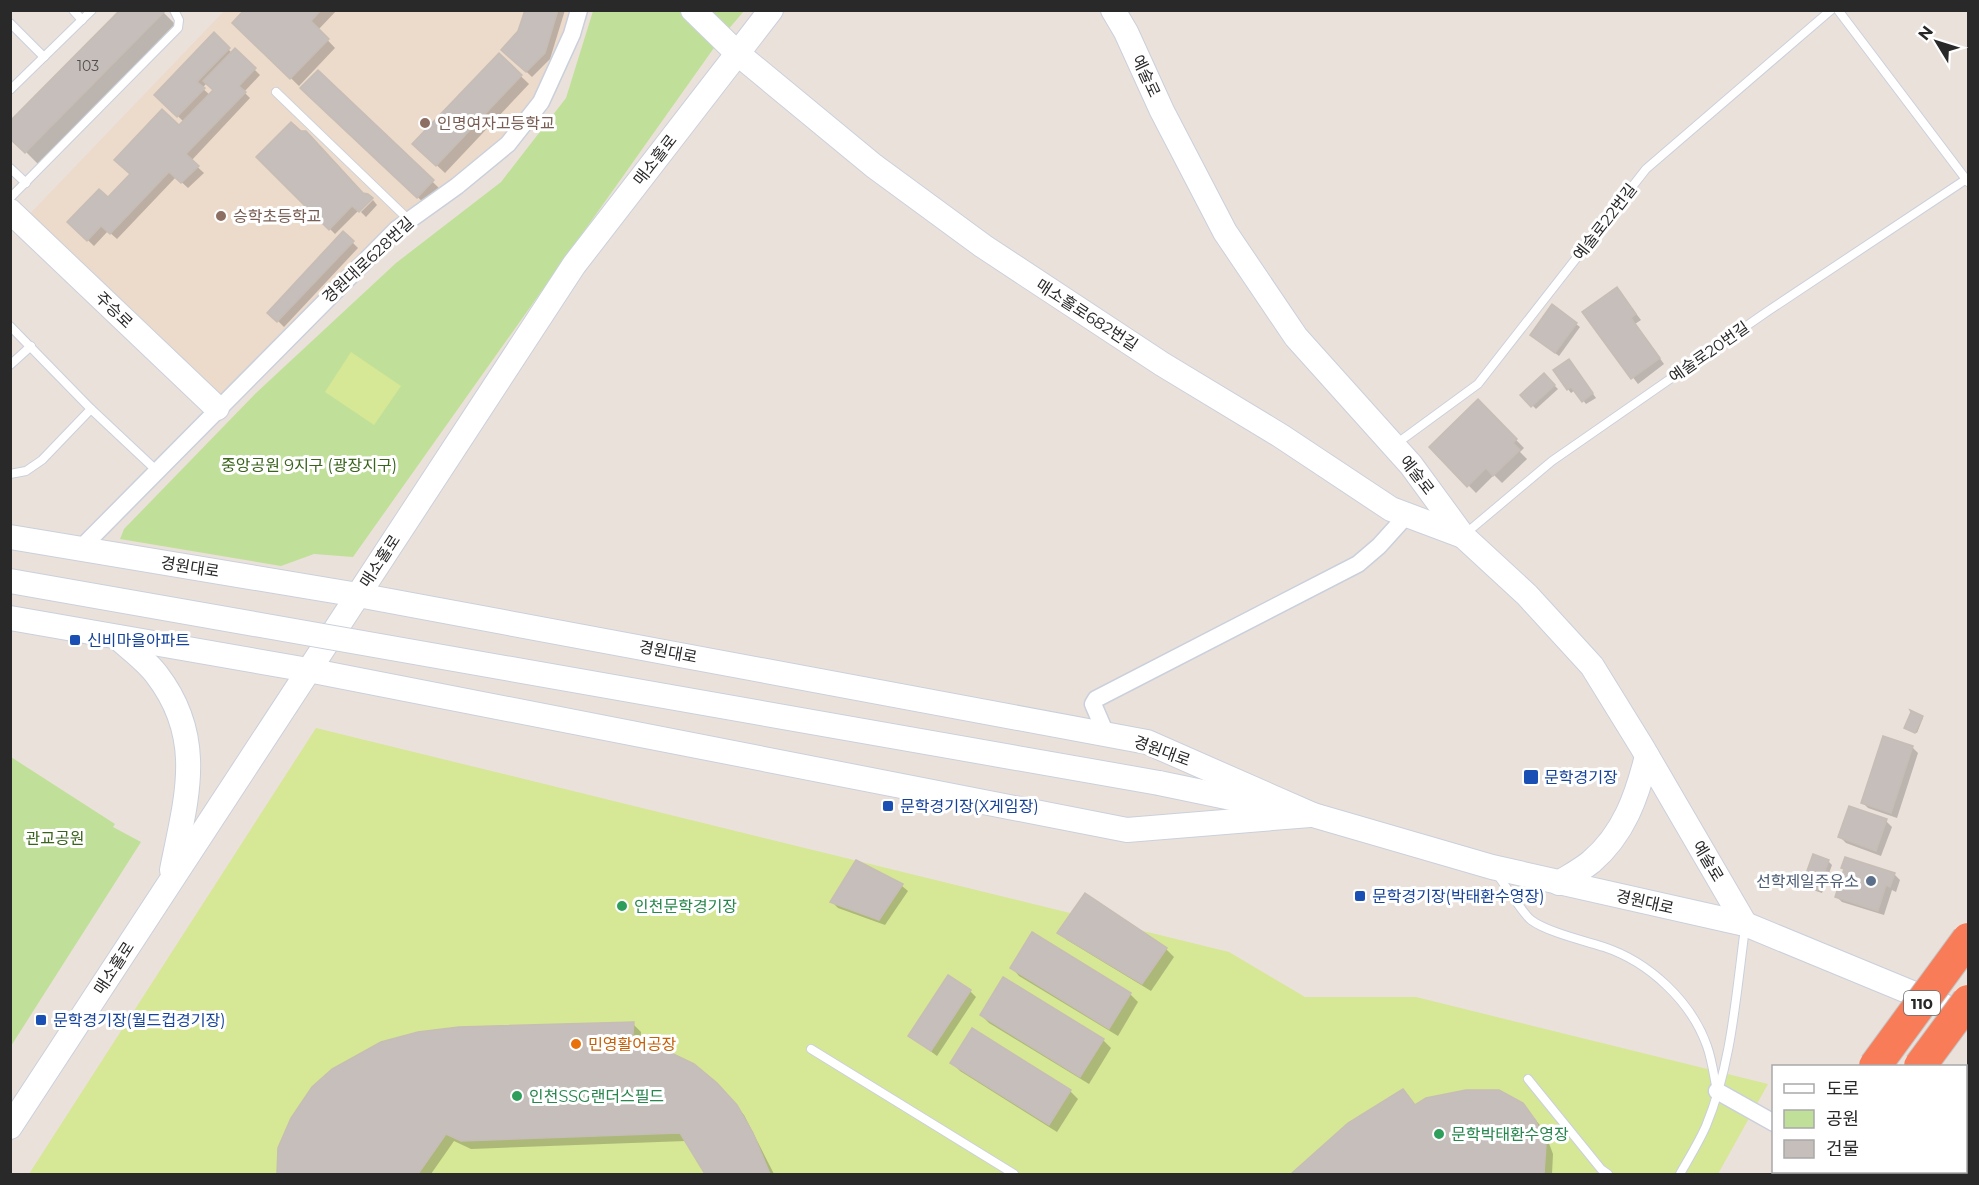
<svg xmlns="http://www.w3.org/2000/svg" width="1979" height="1185" font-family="Montserrat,'Noto Sans KR',sans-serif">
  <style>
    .education { fill: #ecdacb }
    .green { fill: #c0e099 }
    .pitch { fill: #d6e795 }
    .shadow { fill: #0003; fill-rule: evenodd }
    .building { fill: #c6bebb; stroke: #c6bdb5; stroke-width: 1.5 }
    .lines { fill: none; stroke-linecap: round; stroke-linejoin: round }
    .lane-casing { stroke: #cad0db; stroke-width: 10 }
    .street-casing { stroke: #cad0db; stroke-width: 19 }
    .secondary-casing { stroke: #cad0db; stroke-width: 26 }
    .highway-casing { stroke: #c3c3c3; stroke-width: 34 }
    .lane { stroke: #fff; stroke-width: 8 }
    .street { stroke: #fff; stroke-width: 16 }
    .secondary { stroke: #fff; stroke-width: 24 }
    .highway { stroke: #f97c59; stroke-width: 32 }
    .secondary-bridge-casing { stroke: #cad0db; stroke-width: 26; stroke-linecap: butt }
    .highway-bridge-casing { stroke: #c3c3c3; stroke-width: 34; stroke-linecap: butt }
    .secondary-bridge { stroke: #fff; stroke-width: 24 }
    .highway-bridge { stroke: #f97c59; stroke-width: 32 }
    .education-dot { fill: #8d6e63; stroke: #fff; stroke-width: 2 }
    .transit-dot { fill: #1a4fb4; stroke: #fff; stroke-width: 2 }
    .service-dot { fill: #5c6f8a; stroke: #fff; stroke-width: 2 }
    .leisure-dot { fill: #2e9e5b; stroke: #fff; stroke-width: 2 }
    .food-dot { fill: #e8710a; stroke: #fff; stroke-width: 2 }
    .labels { text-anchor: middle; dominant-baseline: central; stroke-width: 6; stroke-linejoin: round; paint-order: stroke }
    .number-label { font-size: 14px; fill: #504e4e }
    .shield { fill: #fff; stroke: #696969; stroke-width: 1.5 }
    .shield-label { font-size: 15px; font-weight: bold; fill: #292929 }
    .street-label { font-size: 16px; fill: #292929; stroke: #fff }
    .education-label { font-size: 16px; fill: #785e54; stroke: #fff; text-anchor: start }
    .park-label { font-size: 16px; fill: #3a631c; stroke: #fff }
    .transit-label { font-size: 16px; fill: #164399; stroke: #fff; text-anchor: start }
    .service-label { font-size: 16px; fill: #4e5e75; stroke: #fff; text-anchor: end }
    .leisure-label { font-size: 16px; fill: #27864d; stroke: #fff; text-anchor: start }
    .food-label { font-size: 16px; fill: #c56008; stroke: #fff; text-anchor: start }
  </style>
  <rect width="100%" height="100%" fill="#ebe1db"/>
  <path class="education" d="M224 11H579L572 34 508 144 397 229 217 408 22 222Z"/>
  <g class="green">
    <path d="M593 11H744L721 38 353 557 314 554 281 566 120 539 124 529 256 393 396 263 501 182 566 98Z"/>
    <path d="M11 757 115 824 113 827 141 842 11 1046Z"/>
  </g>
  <g class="pitch">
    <path d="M351 352 401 386 374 425 325 392Z"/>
    <path d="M316 728 1229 952 1305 997H1416L1768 1084 1718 1174H29Z"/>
  </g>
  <g class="shadow">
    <path d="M122 10H161L175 24 38 164 10 136Z"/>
    <path d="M246 10H337L318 30 335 48 299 86 234 23Z"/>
    <path d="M526 10H565L550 59 532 77 509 55Z"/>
    <path d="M214 35 232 53 235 50 260 75 244 92 250 98 191 161 204 173 188 188 176 177 117 239 108 231 94 246 69 222 108 199 184 122 156 95ZM207 83 214 90 210 95 202 88Z"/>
    <path d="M499 55 529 84 445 173 414 144Z"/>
    <path d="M318 72 440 189 426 205 303 88Z"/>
    <path d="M291 124 359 210 335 234 258 157Z"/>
    <path d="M373 200 377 205 366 217 361 212Z"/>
    <path d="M343 233 358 248 284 327 269 312Z"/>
    <path d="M1622 295 1641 320 1635 324 1664 364 1638 384 1584 313Z"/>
    <path d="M1576 324 1580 327 1559 356 1535 338Z"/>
    <path d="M1572 364 1596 398 1586 404 1575 390 1571 393 1568 389Z"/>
    <path d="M1544 375 1558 389 1536 409 1522 395Z"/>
    <path d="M1478 401 1524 448 1520 452 1527 459 1502 483 1494 475 1476 493 1431 447Z"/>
    <path d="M1922 717 1923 718 1917 733 1907 729Z"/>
    <path d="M1912 747 1918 753 1897 818 1868 808 1862 802Z"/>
    <path d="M1886 821 1892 827 1881 856 1846 843 1840 837Z"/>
    <path d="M1828 861 1832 865 1822 893 1807 888 1804 884Z"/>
    <path d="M857 862 902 886 908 891 885 925 838 908 832 902Z"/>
    <path d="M1894 874 1900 880 1896 892 1892 890 1884 915 1842 902 1836 896Z"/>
    <path d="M1059 932 1166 949 1174 957 1151 991 1067 940Z"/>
    <path d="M1012 968 1130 994 1138 1002 1118 1036 1019 976Z"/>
    <path d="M970 991 976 997 937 1056 910 1036Z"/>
    <path d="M981 1015 1103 1040 1111 1048 1089 1084 989 1023Z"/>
    <path d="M633 1024 641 1032 640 1048 725 1093 744 1115 774 1174H707L686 1141 471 1149 454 1141 431 1174H277L279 1149Z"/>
    <path d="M972 1030 1070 1091 1078 1099 1057 1132 960 1071 952 1063Z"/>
    <path d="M1403 1091 1416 1106 1522 1104 1544 1130 1553 1154 1552 1174H1294L1348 1124Z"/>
  </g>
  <g class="building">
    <path d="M120 10 165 11 25 153 10 139V121Z"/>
    <path d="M244 10H321L311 21 329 39 290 79 232 23Z"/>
    <path d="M525 10H558L545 53 526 72 501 50 518 31Z"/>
    <path d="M214 32 230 48 197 82 205 88 177 117 154 95Z"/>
    <path d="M235 48 256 68 239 86 246 92 186 154 199 166 181 183 169 172 110 234 101 226 87 241 67 222 99 189 108 197 130 174 114 160 162 109 179 125 213 90 203 81Z"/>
    <path d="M499 53 522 75 436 166 412 144Z"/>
    <path d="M318 70 434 180 417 198 300 88Z"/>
    <path d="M291 122 301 131H306L363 193 368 194 373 198 359 212 352 206 329 230 256 157Z"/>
    <path d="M343 231 354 241 277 322 267 313Z"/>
    <path d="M1617 287 1636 314 1631 318 1660 358 1631 379 1582 312Z"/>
    <path d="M1552 304 1577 323 1555 353 1530 335Z"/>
    <path d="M1569 359 1593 393 1582 402 1571 387 1567 390 1553 370Z"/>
    <path d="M1544 373 1555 385 1531 407 1520 395Z"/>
    <path d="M1478 399 1517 439 1513 443 1520 450 1493 476 1486 468 1467 487 1429 447Z"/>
    <path d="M1910 710 1923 716 1915 733 1904 728 1911 712Z"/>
    <path d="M1883 736 1913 746 1891 813 1861 803Z"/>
    <path d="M1849 806 1887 819 1876 851 1838 837Z"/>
    <path d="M1813 854 1829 860 1818 890 1802 885Z"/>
    <path d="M1845 857 1895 873 1890 887 1886 885 1878 911 1835 897 1844 869 1841 868Z"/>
    <path d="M856 860 903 884 879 920 830 902Z"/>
    <path d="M1085 893 1167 948 1142 984 1057 933Z"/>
    <path d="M1032 932 1131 993 1109 1029 1010 968Z"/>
    <path d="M948 975 971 990 931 1051 908 1036Z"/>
    <path d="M1003 977 1104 1039 1080 1077 980 1015Z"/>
    <path d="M634 1022 632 1045 667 1051 694 1064 717 1083 737 1105 753 1133 770 1174H705L680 1133 461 1141 446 1134 418 1174H277L278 1148 291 1118 312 1087 332 1069 381 1042 418 1032 459 1027Z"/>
    <path d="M972 1028 1071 1090 1049 1125 950 1063Z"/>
    <path d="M1403 1089 1415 1105 1426 1098 1466 1090H1499L1523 1103 1536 1121 1546 1145 1544 1174H1291L1348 1123Z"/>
  </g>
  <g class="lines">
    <defs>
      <g id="lane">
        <path d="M73 10 82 20"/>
        <path d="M1838 10 1968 182"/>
        <path d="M10 23 44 57"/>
        <path d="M10 90 92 10"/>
        <path d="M276 92 409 220"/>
        <path d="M10 168 26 183"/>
        <path d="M10 198 178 28 179 20 174 10"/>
        <path d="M10 326 91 409 156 470"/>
        <path d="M10 365 31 346"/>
        <path d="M1396 444 1478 384 1646 169 1831 10"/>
        <path d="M10 474 26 471 42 460 91 409"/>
        <path d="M1465 534 1552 461 1768 311 1968 178"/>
        <path d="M1496 873C1504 883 1523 914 1531 920 1547 932 1585 941 1604 947 1649 962 1691 1001 1707 1046 1712 1060 1714 1076 1717 1091"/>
        <path d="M811 1049 1014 1174"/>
        <path d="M1528 1079 1601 1169 1608 1174"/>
        <path d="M1680 1174C1689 1158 1699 1142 1706 1126 1732 1063 1736 994 1745 928"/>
      </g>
      <g id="street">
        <path d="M80 549 397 229 457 186 508 144 541 102 572 34 579 10"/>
        <path d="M1106 734 1093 704 1096 699 1358 564 1379 546 1407 515"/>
        <path d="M1717 1091 1774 1123"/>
      </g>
      <g id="secondary">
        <path d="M693 10 737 53 874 166 983 246 1162 364 1281 436 1391 509 1463 536"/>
        <path d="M1113 10 1126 32 1162 111 1225 232 1296 337 1411 465 1463 536 1527 595 1592 666 1642 747 1745 924"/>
        <path d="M10 211 217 408"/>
        <path d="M10 537 358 595 1147 742 1313 815"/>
        <path d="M10 618 308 670 1127 830 1310 815"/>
        <path d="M117 637C130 649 147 661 157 675 206 739 186 799 172 870"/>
        <path d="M1159 783 1313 815 1492 867 1745 924 1968 1016"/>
        <path d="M1559 883C1570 876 1581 870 1591 862 1624 834 1637 796 1647 756"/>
        <path d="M10 1127 574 265 771 10"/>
      </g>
      <g id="highway">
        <path d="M1795 1174 1797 1172"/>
        <path d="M1841 1174 1843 1172"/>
      </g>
    </defs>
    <use href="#lane" class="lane-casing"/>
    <use href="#street" class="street-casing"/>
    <use href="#secondary" class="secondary-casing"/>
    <use href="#highway" class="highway-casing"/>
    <use href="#lane" class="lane"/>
    <use href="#street" class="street"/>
    <use href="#secondary" class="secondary"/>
    <use href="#highway" class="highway"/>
    <defs>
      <path id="secondary-bridge" d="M10 581 1159 783"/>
      <g id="highway-bridge">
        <path d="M1875 1066 1968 939"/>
        <path d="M1920 1066 1968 1001"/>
      </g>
    </defs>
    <use href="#secondary-bridge" class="secondary-bridge-casing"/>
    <use href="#highway-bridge" class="highway-bridge-casing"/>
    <use href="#secondary-bridge" class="secondary-bridge"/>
    <use href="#highway-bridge" class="highway-bridge"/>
  </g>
  <g class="education-dot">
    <circle cx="425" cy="123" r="6"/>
    <circle cx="221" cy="216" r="6"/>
  </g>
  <g class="transit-dot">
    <rect x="69" y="634" width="12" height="12" rx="3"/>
    <rect x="1523" y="769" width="16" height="16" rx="3"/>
    <rect x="882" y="800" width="12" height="12" rx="3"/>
    <rect x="1354" y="890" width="12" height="12" rx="3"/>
    <rect x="35" y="1014" width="12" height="12" rx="3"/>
  </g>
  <circle class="service-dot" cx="1871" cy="881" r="6"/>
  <g class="leisure-dot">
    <circle cx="622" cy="906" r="6"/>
    <circle cx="517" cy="1096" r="6"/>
    <circle cx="1439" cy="1134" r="6"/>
  </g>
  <circle class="food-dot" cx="576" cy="1044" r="6"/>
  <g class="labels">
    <g class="number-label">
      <text x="88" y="66">103</text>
    </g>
    <rect class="shield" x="1904" y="991" width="36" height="24" rx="4.5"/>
    <g class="shield-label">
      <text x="1922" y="1003">110</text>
    </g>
    <g class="street-label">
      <text transform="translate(1146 76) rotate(65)">예술로</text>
      <text transform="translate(655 160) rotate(-52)">매소홀로</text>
      <text transform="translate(1605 222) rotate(-52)">예술로22번길</text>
      <text transform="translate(368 260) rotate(-43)">경원대로628번길</text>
      <text transform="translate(114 310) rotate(44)">주승로</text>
      <text transform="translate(1087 315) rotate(33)">매소홀로682번길</text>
      <text transform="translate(1709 352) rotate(-35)">예술로20번길</text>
      <text transform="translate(1417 475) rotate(52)">예술로</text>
      <text transform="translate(380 561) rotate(-57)">매소홀로</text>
      <text transform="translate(190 567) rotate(9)">경원대로</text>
      <text transform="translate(668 652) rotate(11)">경원대로</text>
      <text transform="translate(1162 751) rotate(20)">경원대로</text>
      <text transform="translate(1708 861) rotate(59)">예술로</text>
      <text transform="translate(1645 902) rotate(13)">경원대로</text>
      <text transform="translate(114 968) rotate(-57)">매소홀로</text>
    </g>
    <g class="education-label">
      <text x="437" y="123">인명여자고등학교</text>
      <text x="233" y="216">승학초등학교</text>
    </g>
    <g class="park-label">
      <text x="309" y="465">중앙공원 9지구 (광장지구)</text>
      <text x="55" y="838">관교공원</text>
    </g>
    <g class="transit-label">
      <text x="87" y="640">신비마을아파트</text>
      <text x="1544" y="777">문학경기장</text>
      <text x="900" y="806">문학경기장(X게임장)</text>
      <text x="1372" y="896">문학경기장(박태환수영장)</text>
      <text x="53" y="1020">문학경기장(월드컵경기장)</text>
    </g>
    <g class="service-label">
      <text x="1859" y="881">선학제일주유소</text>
    </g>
    <g class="leisure-label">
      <text x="634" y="906">인천문학경기장</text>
      <text x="529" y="1096">인천SSG랜더스필드</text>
      <text x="1451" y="1134">문학박태환수영장</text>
    </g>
    <g class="food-label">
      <text x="588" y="1044">민영활어공장</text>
    </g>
  </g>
  <rect width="1979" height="1185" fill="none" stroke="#292929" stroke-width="24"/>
  <rect x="1772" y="1065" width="195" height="108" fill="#ffffff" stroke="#a9a9a9" stroke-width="1.5"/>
  <rect x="1784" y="1084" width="30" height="9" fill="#ffffff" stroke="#a9a9a9" stroke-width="1.5"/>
  <text x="1826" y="1095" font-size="18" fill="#292929">도로</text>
  <rect x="1784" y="1110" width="30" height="18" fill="#c0e099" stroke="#a9a9a9" stroke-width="1.5"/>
  <text x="1826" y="1125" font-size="18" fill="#292929">공원</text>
  <rect x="1784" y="1140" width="30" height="18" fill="#c6bebb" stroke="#a9a9a9" stroke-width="1.5"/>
  <text x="1826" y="1155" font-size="18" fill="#292929">건물</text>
  <g transform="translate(1937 42) rotate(308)" stroke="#ffffff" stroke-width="4.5" paint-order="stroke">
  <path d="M0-4.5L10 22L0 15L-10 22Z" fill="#292929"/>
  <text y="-9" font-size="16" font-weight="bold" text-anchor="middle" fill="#292929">N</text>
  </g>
</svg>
